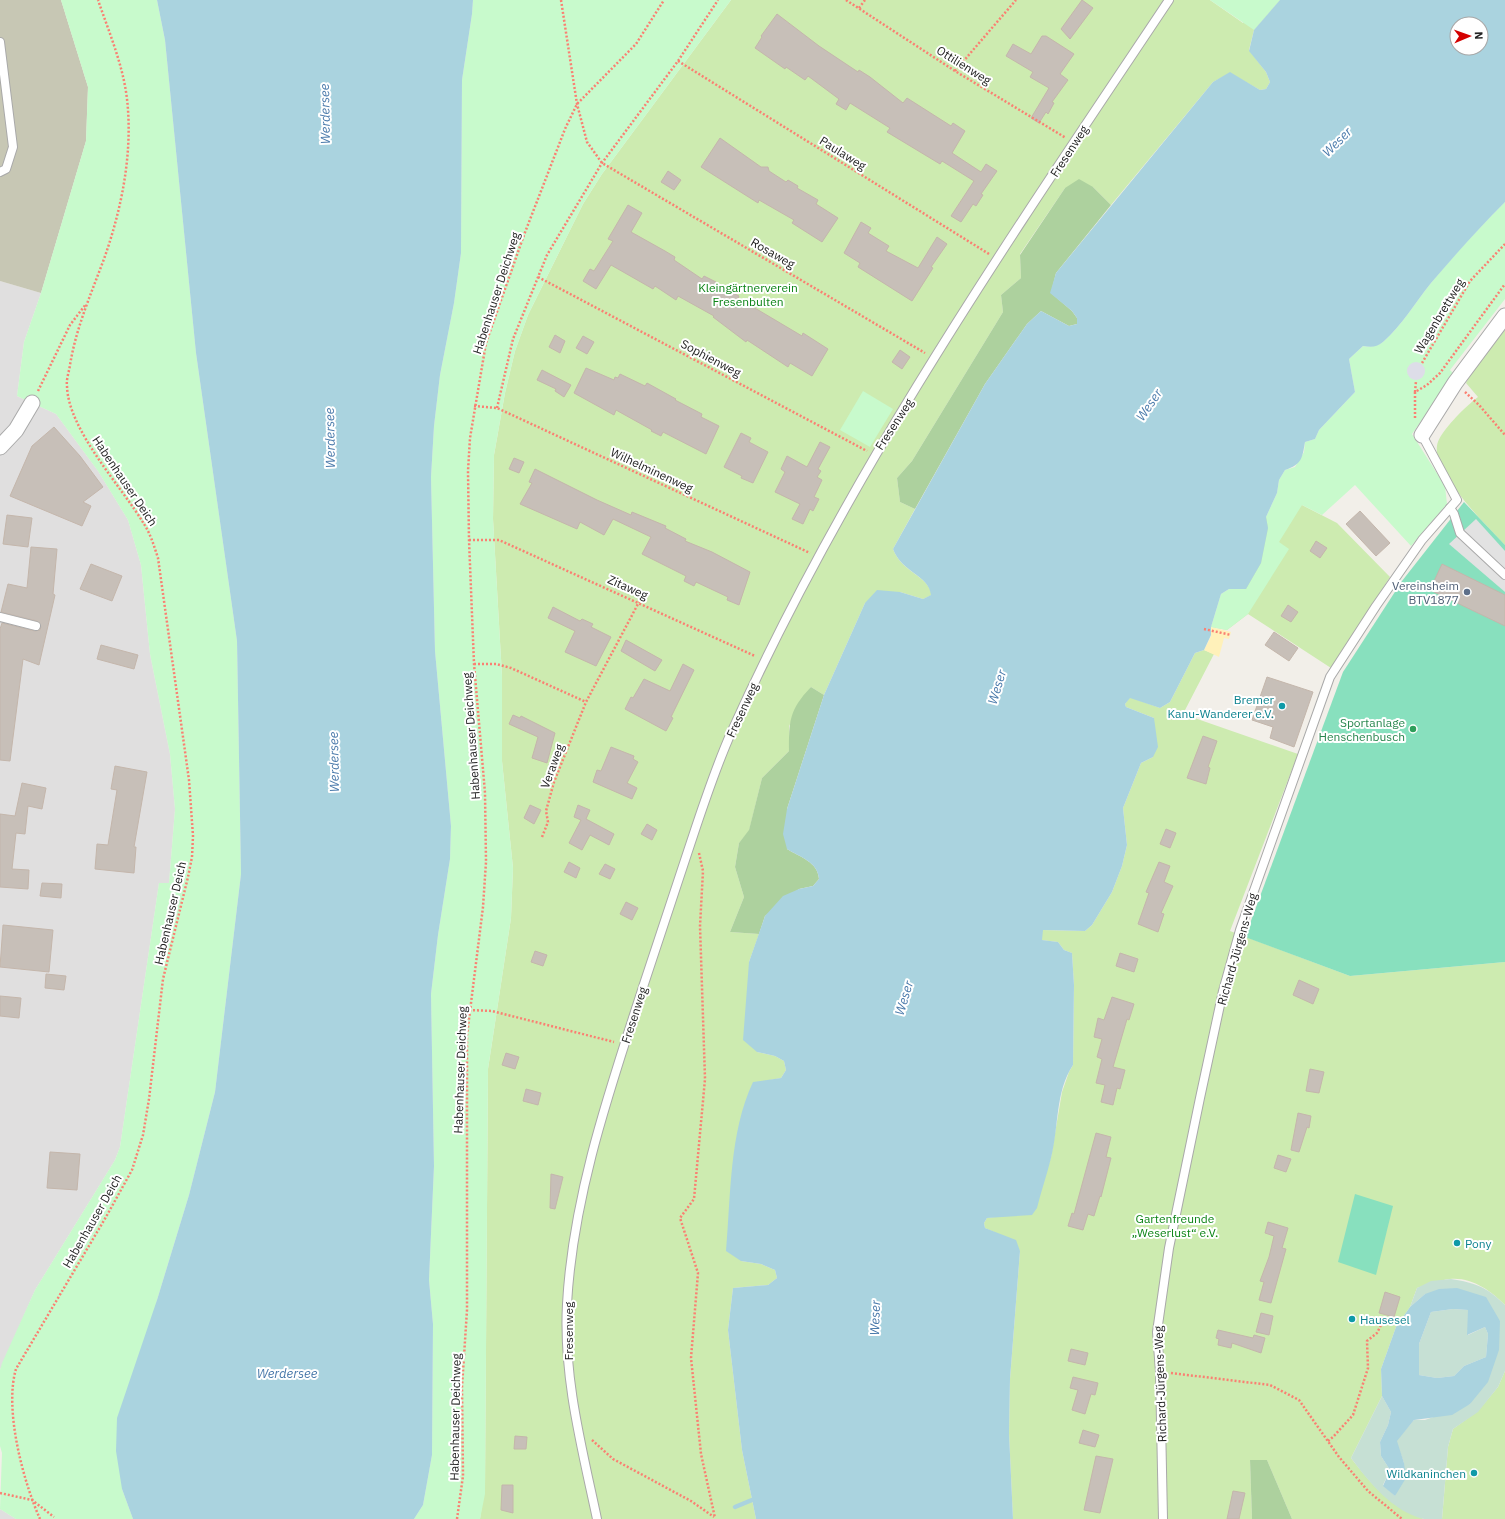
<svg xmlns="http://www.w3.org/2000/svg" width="1505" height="1519" font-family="'IBM Plex Sans',sans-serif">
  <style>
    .residential { fill: #e0dfdf }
    .construction { fill: #c7c7b4 }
    .grass { fill: #cdebb0 }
    .forest { fill: #add19e }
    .wetland { fill: #c6e0d4 }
    .sand { fill: #fff1ba }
    .park { fill: #c8facc }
    .pitch { fill: #88e0be }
    .parking { fill: #e2e2e2 }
    .plaza { fill: #dddde8 }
    .water { fill: #aad3df; fill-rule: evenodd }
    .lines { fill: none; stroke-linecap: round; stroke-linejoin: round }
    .stream { stroke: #aad3df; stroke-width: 4.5 }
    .building { fill: #c7bfb8; stroke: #c4b6ab }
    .service-casing { stroke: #a9a9a9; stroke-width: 10 }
    .minor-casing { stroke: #a9a9a9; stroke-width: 17 }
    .path { stroke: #fa8072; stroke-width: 2.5; stroke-dasharray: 2 2; stroke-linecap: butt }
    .service { stroke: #fff; stroke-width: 8 }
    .minor { stroke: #fff; stroke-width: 15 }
    .service-dot { fill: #5c6f8a; stroke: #fff; stroke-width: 1.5 }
    .culture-dot { fill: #0f9aa8; stroke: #fff; stroke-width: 1.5 }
    .leisure-dot { fill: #2e9e5b; stroke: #fff; stroke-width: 1.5 }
    .labels { text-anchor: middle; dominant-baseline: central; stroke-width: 4; stroke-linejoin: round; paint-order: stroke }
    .street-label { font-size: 12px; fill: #222; stroke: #fff }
    .park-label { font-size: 12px; fill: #0c8416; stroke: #fff }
    .service-label { font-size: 12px; fill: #4e5e75; stroke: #fff; text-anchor: end }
    .culture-label { font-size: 12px; fill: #0d838f; stroke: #fff; text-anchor: end }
    .leisure-label { font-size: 12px; fill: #27864d; stroke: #fff; text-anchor: end }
    .water-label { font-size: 13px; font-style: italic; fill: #4a7aab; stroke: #fff }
  </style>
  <rect width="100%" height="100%" fill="#f2efe9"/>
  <g class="residential">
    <path d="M0 281 41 293 24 342 17 396 56 414 98 471 128 520 141 565 150 654 170 754 175 809 169 883H159L120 1147 115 1160 35 1290 0 1370Z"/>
    <path d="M0 1509 16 1519H0Z"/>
  </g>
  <path class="construction" d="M0 0H61L88 87 86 141 41 293 0 281Z"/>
  <g class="grass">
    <path d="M731 0H1210L1243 23 1255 0H1280L1254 30 1249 50 1266 72 1270 82 1266 89 1260 90 1230 73 1213 82 1111 205 1093 187 1065 188 1020 254 1021 278 1001 295 1003 312 912 461 897 478 900 502 915 509 893 549C902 573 928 575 932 595L923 599 900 592 865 603 824 695 811 687 789 726V751L762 778 749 831 739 843 735 867 744 897 730 932 759 934 749 962 757 1052 775 1056 784 1061 786 1070 781 1078 770 1080 741 1261 761 1264 775 1270 777 1278 768 1285 733 1288 728 1330 742 1450 756 1519H480L485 1485 488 1069 511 918 513 868 502 761V676L493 519 494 455 505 393 515 351 528 315 583 204 602 174Z"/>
    <path d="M1505 330V545C1487 526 1433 473 1437 446 1438 433 1467 405 1478 397L1466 383 1471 374Z"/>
    <path d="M1302 505 1337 523 1390 577 1331 668 1248 614 1227 630 1211 627 1266 517Z"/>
    <path d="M1204 650 1214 654 1183 714 1298 754 1230 931 1350 976 1505 962V1305C1491 1291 1472 1277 1450 1279 1439 1280 1427 1285 1417 1288L1410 1307 1396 1327 1381 1369 1382 1396 1351 1458C1374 1488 1389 1504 1424 1519H1292L1267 1460H1250L1252 1519H1013L1009 1433 1010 1379 1020 1251 994 1232 985 1228 984 1223 987 1218 995 1217 1046 1173 1051 1157 1062 1092 1069 1072 1073 1065 1074 985 1072 953 1064 950 1058 942 1041 940 1042 930 1085 931 1092 925 1112 892 1122 866 1127 845 1123 808 1141 763 1153 757 1154 718 1126 707 1125 704 1130 697 1160 708 1170 702 1195 653Z"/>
    <path d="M1505 1371V1519H1442L1448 1447 1453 1429 1478 1411 1498 1387Z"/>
  </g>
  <g class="forest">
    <path d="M1079 179 1093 187 1111 205 1056 273 1051 293 1072 311 1077 318V324L1069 326 1041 311 1027 324 985 384 915 509 900 502 897 478 912 461 1003 312 1001 295 1021 278 1020 255 1065 188Z"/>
    <path d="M811 687 824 695 787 809V849C800 857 818 862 819 879L813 886 799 889 765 916 759 934 730 932 744 897 735 867 739 843 749 830 762 778 789 751C789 721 789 710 811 687Z"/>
    <path d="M1250 1460H1267L1292 1519H1252Z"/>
  </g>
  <g class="wetland">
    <path d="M1451 1279C1476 1283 1487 1287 1505 1305V1371L1498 1387 1478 1412 1453 1429 1448 1447 1442 1519C1436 1519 1429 1519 1424 1519 1393 1512 1369 1482 1351 1458L1382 1396 1391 1412 1388 1425 1380 1442 1381 1456 1390 1470 1383 1485 1395 1496 1404 1463 1396 1441 1414 1420H1425L1470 1404 1500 1321 1425 1294 1410 1307 1417 1288 1431 1281Z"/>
    <path d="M1453 1309 1468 1310V1335L1485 1327 1488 1334 1486 1357 1464 1366 1454 1376 1437 1378 1419 1375V1344L1431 1312Z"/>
  </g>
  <path class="sand" d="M1211 627 1231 632 1229 639 1224 638 1219 657 1204 650 1211 636Z"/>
  <g class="park">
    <path d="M61 0H157L165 40 196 353 237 641 241 874 215 1092 189 1195 157 1300 122 1489 133 1519H16L0 1509 2 1453 0 1446V1370L2 1363 35 1290 115 1160 120 1147 159 883H169L175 809 170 754 150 654 141 565 128 520 98 471 56 414 17 396 24 342 41 293 86 141 88 87Z"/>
    <path d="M473 0H731L602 174 583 204 528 315 515 351 505 393 494 455 493 519 502 676V761L513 868 511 918 488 1069 485 1494 480 1519H414L423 1505 432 1455 433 1324 429 1280 434 1166 431 994 438 935 450 859 451 826 435 651 431 477 434 426 440 375 454 303 461 253 462 80 472 14Z"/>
    <path d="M1210 0H1280L1254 30Z"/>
    <path d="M1505 202V299L1450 370 1454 374 1412 434 1445 486 1447 504 1411 546 1355 485 1322 515 1302 505 1279 542 1289 549 1248 614 1227 630 1211 627 1221 594 1229 589H1246L1261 563 1268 528 1266 517 1277 493 1279 480 1285 470 1295 467 1304 452 1305 442 1315 439 1319 430 1355 392 1349 359 1363 346C1370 347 1376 347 1383 342 1402 325 1415 303 1431 283 1454 255 1479 228 1505 202Z"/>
    <path d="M863 391 893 409 870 447 840 430Z"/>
  </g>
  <g class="pitch">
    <path d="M1464 502 1505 545V962L1350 976 1245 937 1343 672 1402 581Z"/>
    <path d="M1355 1194 1393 1206 1376 1275 1338 1262Z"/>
  </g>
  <path class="parking" d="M1476 519 1505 551V592L1449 544Z"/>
  <circle class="plaza" cx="1416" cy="371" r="9"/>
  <g class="water">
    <path d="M157 0H473L472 14 462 80 461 253 454 303 440 375 434 426 431 477 435 651 451 826 450 859 438 935 431 994 434 1166 429 1280 433 1324 432 1455 423 1505 414 1519H133L122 1489 116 1451 117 1418 157 1300 189 1195 215 1092 241 874 237 641 196 353 165 40Z"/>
    <path d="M1280 0H1505V202C1479 228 1455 255 1431 283 1415 303 1402 325 1383 342 1376 348 1370 347 1363 346L1349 359 1355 392 1319 430 1315 439 1305 442C1302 459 1302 464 1285 470L1279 480 1277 493 1266 517 1268 528 1261 563 1246 589H1229L1221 594 1211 627V635L1204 650 1195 653 1170 702 1160 708 1130 698 1125 704 1126 707 1154 718 1158 747 1153 757 1141 763 1123 808 1127 845 1122 866 1112 892 1092 925 1085 931 1043 930 1042 940 1058 942 1064 950 1072 953 1074 985 1073 1065C1055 1092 1059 1127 1051 1158 1047 1175 1041 1191 1037 1208L1032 1215 987 1218 984 1223 985 1228 1016 1240 1020 1251 1010 1379 1009 1433 1013 1519H756L742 1450 728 1330 733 1288 768 1285 777 1278 775 1270 761 1264 741 1261 726 1251C731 1196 729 1133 753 1082L781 1078 786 1070 784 1061 775 1056 757 1052 743 1040 749 962 765 916 783 896 799 889 813 886 819 879C818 862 800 857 787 849L783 834 787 809 824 695 865 603 877 590 900 592 923 599 931 595C929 575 902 573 893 549L985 384 1027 324 1041 311 1069 326 1077 324V318L1072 311 1050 293 1056 273 1213 82 1230 72 1260 90 1266 89 1270 82 1266 72 1249 51 1254 30ZM1457 24H1481V48H1457Z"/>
    <path d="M1457 1288 1486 1297 1500 1321 1499 1350 1488 1382 1470 1404 1452 1415 1414 1420 1397 1441 1404 1463 1406 1478 1395 1496 1383 1486 1390 1470 1381 1456 1380 1442 1388 1425 1391 1412 1382 1396 1381 1369 1396 1327 1410 1307 1425 1294 1439 1289ZM1453 1309 1468 1310 1467 1335 1485 1327 1488 1334 1486 1357 1464 1366 1454 1376 1437 1378 1419 1375V1344L1431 1312Z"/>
  </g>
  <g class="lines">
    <path class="stream" d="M735 1507 752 1500"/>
  </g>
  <g class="building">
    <path d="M1082 0 1093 8 1070 39 1061 29Z"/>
    <path d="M777 14 819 46 858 72 859 70 870 77 903 103 907 98 951 126 953 123 965 131 952 153 981 172 986 164 997 171 981 194 983 195 976 206 973 204 961 222 951 216 974 181 942 161 940 164 887 132 890 128 850 103 846 110 836 104 839 99 808 76 805 80 786 67 785 69 755 48 762 37 761 36Z"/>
    <path d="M1042 36H1046L1074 54 1060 74 1068 80 1052 102 1054 103 1048 114 1046 112 1039 123 1031 118 1049 88 1030 77 1033 72 1006 56 1013 44 1031 54Z"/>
    <path d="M720 138 761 167H768L769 171 786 182 788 180 798 186 797 188 818 200 816 204 838 218 822 242 792 223 794 220 759 200 758 203 701 167Z"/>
    <path d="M668 171 681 180 674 190 661 182Z"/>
    <path d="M628 205 642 213 631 232 665 251 675 257 674 260 702 279 704 276 716 282 715 284 739 296 738 298 802 336 803 333 828 349 812 376 790 363 788 367 747 340 746 342 713 317 714 316 678 296 676 300 655 286 653 289 611 265 596 289 583 281 590 269 594 271 613 241 608 239Z"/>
    <path d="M861 222 871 228 868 233 889 246 886 251 918 268 937 237 947 244 931 267 933 268 912 301 858 267 860 263 844 253Z"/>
    <path d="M555 335 565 341 560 353 549 347Z"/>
    <path d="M583 336 594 342 587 354 576 348Z"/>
    <path d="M900 350 910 357 902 369 892 362Z"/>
    <path d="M586 368 614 380 615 377 618 378 620 374 645 386 647 383 676 399 675 400 702 414 701 417 719 426 706 454 663 432 661 436 651 431 652 430 616 410 614 415 574 393Z"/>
    <path d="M542 370 571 385 564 397 555 391 556 389 537 380Z"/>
    <path d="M54 427 80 456 103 487 83 502 91 506 82 526 10 496 32 446Z"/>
    <path d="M741 433 751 438 749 442 768 452 753 483 741 478 742 476 724 467Z"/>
    <path d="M820 442 830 447 818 469 821 471 817 477 822 480 814 497 819 499 813 511 810 509 803 524 792 519 800 504 775 492 785 472 781 469 787 456 807 467Z"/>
    <path d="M514 458 524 462 519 473 509 469Z"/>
    <path d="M535 469 597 500 631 515 632 512 666 526 665 528 686 539 685 541 712 552 750 572 739 605 727 600 728 597 696 582 694 586 684 581 686 576 642 554 651 537 613 519 604 535 580 522 577 529 520 504 532 483 529 482Z"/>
    <path d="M1360 511 1390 543 1376 556 1346 524Z"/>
    <path d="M7 515 32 518 28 547 3 544Z"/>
    <path d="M1316 541 1327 548 1320 558 1310 551Z"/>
    <path d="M31 547 57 549 53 594 55 595 39 665 23 659 10 761 0 760V629L2 623 35 631 40 630 41 627 37 621 1 612 8 584 27 588Z"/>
    <path d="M91 564 122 576 112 601 80 589Z"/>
    <path d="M1442 564 1505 595V626L1430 590Z"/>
    <path d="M1288 605 1298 612 1291 622 1281 616Z"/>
    <path d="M553 607 580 621 582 619 593 624 591 627 611 637 596 666 565 652 575 631 548 618Z"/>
    <path d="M1274 632 1298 648 1289 661 1265 645Z"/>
    <path d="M626 640 662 660 655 671 621 651Z"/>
    <path d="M101 645 138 655 134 669 97 659Z"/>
    <path d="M683 664 694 670 671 717 673 718 666 731 625 709 631 697 633 698 644 679 670 691Z"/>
    <path d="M1267 677 1313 692 1294 747 1270 738 1273 727 1252 720Z"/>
    <path d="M513 715 520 718 521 716 555 733 547 763 532 758 538 737 509 724Z"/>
    <path d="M1203 736 1217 741 1208 767 1210 768 1206 784 1187 778Z"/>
    <path d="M611 747 634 756 633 759 638 762 627 783 637 788 632 799 593 782 597 770 601 771Z"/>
    <path d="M115 766 147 772 134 847H136L134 873 95 869 97 844 108 845 117 790 111 789Z"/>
    <path d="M22 783 46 788 42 809 28 806 25 834 16 833 12 869 29 870 28 889 0 887V814L15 816Z"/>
    <path d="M530 805 541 810 534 824 524 818Z"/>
    <path d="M578 805 590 810 586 819 614 834 609 845 590 835 582 850 569 843 581 820 574 817Z"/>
    <path d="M647 824 657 830 652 840 641 834Z"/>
    <path d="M1166 829 1176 833 1170 848 1160 844Z"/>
    <path d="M569 862 580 868 576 878 564 872Z"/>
    <path d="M1159 862 1170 866 1164 882 1173 886 1161 913 1164 914 1158 932 1138 924 1149 893 1146 892Z"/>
    <path d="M605 864 615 869 610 879 599 874Z"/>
    <path d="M42 883 62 884 61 898 40 896Z"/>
    <path d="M626 902 638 908 632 920 620 914Z"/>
    <path d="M3 925 53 930 49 972 0 967Z"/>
    <path d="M535 951 547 955 543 966 531 962Z"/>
    <path d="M1120 953 1138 959 1134 972 1116 966Z"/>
    <path d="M46 974 66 976 64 990 45 988Z"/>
    <path d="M1299 980 1319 989 1313 1004 1293 995Z"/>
    <path d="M0 996 21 998 19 1018 0 1016Z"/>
    <path d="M1112 997 1134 1004 1129 1020 1127 1019 1113 1067 1125 1070 1120 1089 1117 1088 1113 1105 1101 1102 1105 1085 1096 1083 1102 1059 1097 1057 1102 1039 1094 1037 1098 1018 1104 1020Z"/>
    <path d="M506 1053 519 1057 515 1069 502 1065Z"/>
    <path d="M1310 1069 1324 1072 1319 1093 1306 1091Z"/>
    <path d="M526 1089 541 1093 538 1105 523 1101Z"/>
    <path d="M1298 1113 1311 1116 1309 1128 1307 1127 1299 1152 1291 1150Z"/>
    <path d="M1096 1133 1111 1137 1106 1157 1111 1158 1101 1197 1100 1196 1094 1216 1088 1214 1083 1230 1068 1226 1072 1213 1074 1214Z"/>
    <path d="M50 1152 80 1154 77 1190 47 1188Z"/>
    <path d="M1278 1155 1291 1159 1286 1172 1274 1168Z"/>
    <path d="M551 1174 563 1177 555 1209 550 1208Z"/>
    <path d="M1268 1222 1288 1228 1282 1248 1286 1249 1271 1303 1259 1300 1264 1282 1260 1281 1269 1257 1274 1236 1265 1233Z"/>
    <path d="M1385 1292 1400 1297 1394 1317 1379 1313Z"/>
    <path d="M1261 1313 1273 1316 1269 1335 1256 1332Z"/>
    <path d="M1218 1330 1253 1338 1254 1335 1265 1338 1261 1353 1232 1343 1231 1348 1218 1345 1219 1339 1216 1338Z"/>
    <path d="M1071 1349 1088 1353 1085 1365 1068 1361Z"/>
    <path d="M1073 1377 1098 1383 1095 1395 1091 1394 1085 1414 1072 1410 1078 1390 1070 1388Z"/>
    <path d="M1083 1430 1099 1435 1095 1447 1079 1443Z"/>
    <path d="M515 1436 527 1437 526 1449H514Z"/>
    <path d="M1096 1456 1113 1459 1100 1513 1084 1510Z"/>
    <path d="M502 1485H513V1513L501 1510Z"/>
    <path d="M1233 1491 1245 1493 1239 1519H1227Z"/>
  </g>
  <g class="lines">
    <defs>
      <g id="service">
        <path d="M0 42 13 147 6 169 0 172"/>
        <path d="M1450 508 1454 514 1460 533 1505 575"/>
        <path d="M0 617 36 626"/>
        <path d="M597 1519C582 1448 563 1377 567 1304 573 1195 610 1089 643 987 658 942 673 896 688 851 701 812 714 771 731 733 847 474 1012 235 1169 0"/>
        <path d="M1163 1519 1160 1372 1157 1332 1169 1248 1200 1098 1223 991 1240 930 1330 677 1376 606 1422 540 1457 500 1422 435"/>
      </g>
      <g id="minor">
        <path d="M1422 435 1455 383 1505 316"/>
        <path d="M0 447 16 430 32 403"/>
      </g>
    </defs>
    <use href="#service" class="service-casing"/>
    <use href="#minor" class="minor-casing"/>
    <g class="path">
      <path d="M561 0 577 104 587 142 602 163 925 353"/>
      <path d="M846 0 955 71 1066 138"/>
      <path d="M859 8 865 0"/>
      <path d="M678 61 989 254"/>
      <path d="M955 71 1016 0"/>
      <path d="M538 277 867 451"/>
      <path d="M1422 363 1470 281 1505 244"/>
      <path d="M38 391 70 325 86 304"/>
      <path d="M1415 392 1416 381"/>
      <path d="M1465 392 1479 405 1505 435"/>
      <path d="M474 406 497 408 810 553"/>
      <path d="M497 408 513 339 547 255 602 163 678 61 718 0"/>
      <path d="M1415 418V392L1427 385 1440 373 1505 284"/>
      <path d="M469 540H499L755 656"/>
      <path d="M1204 629 1231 635"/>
      <path d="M474 664H496L511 668 586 702"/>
      <path d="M542 837 548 822 546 811 554 782 586 702 639 602"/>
      <path d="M699 853 703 871 700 926 705 1079 694 1199 680 1218 698 1273 691 1358 701 1454 715 1518"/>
      <path d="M469 1010 492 1011 614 1042"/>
      <path d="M1171 1373 1270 1385 1299 1400 1339 1457 1368 1491 1402 1519"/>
      <path d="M592 1440 613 1459 691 1501 714 1517"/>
      <path d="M1328 1441 1333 1437 1353 1415 1368 1368 1367 1341 1377 1333 1384 1319"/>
      <path d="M0 1493 32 1500 54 1517"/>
      <path d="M40 1519C23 1481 4 1409 16 1369L106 1217 132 1170 143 1135 149 1099 163 979 188 877 192 857 193 836 189 780 158 558C154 546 151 535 144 524 122 487 68 430 67 386 66 380 69 372 70 365 76 328 91 294 104 259 122 208 133 152 127 99 123 65 109 32 98 0"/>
      <path d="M457 1519 463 1476 462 1387 467 1310V1035L483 907 486 862 485 793 474 664 469 540 468 471 470 438 486 343 524 235 565 129 577 104 636 44 664 0"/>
    </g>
    <use href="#service" class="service"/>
    <use href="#minor" class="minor"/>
  </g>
  <circle class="service-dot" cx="1467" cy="592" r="4"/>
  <g class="culture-dot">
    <circle cx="1282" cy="706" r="4"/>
    <circle cx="1457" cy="1243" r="4"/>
    <circle cx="1352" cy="1319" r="4"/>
    <circle cx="1474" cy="1473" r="4"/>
  </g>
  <circle class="leisure-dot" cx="1413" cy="729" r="4"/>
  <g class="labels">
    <g class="street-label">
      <text transform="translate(964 65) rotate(32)">Ottilienweg</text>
      <text transform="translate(1069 151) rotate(-57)">Fresenweg</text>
      <text transform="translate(843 153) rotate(32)">Paulaweg</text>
      <text transform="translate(773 253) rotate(30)">Rosaweg</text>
      <text transform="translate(496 293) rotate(-72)">Habenhauser Deichweg</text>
      <text transform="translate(1439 316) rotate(-59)">Wagenbrettweg</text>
      <text transform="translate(711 358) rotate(28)">Sophienweg</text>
      <text transform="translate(894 424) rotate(-57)">Fresenweg</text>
      <text transform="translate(652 470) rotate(25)">Wilhelminenweg</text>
      <text transform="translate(125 481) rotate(56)">Habenhauser Deich</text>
      <text transform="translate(628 587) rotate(24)">Zitaweg</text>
      <text transform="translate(742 710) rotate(-65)">Fresenweg</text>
      <text transform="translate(471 736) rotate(-94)">Habenhauser Deichweg</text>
      <text transform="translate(552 766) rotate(-70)">Veraweg</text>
      <text transform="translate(170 913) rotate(-77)">Habenhauser Deich</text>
      <text transform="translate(1237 949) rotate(-74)">Richard-Jürgens-Weg</text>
      <text transform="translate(634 1015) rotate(-72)">Fresenweg</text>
      <text transform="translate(460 1070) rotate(-88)">Habenhauser Deichweg</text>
      <text transform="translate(92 1221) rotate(-60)">Habenhauser Deich</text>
      <text transform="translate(568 1331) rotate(-90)">Fresenweg</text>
      <text transform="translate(1160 1384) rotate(-92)">Richard-Jürgens-Weg</text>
      <text transform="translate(455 1417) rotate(-89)">Habenhauser Deichweg</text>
    </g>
    <g class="park-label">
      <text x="748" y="287">Kleingärtnerverein<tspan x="748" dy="14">Fresenbulten</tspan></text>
      <text x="1175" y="1218">Gartenfreunde<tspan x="1175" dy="14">„Weserlust“ e.V.</tspan></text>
    </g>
    <g class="service-label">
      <text x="1459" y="585">Vereinsheim<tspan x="1459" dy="14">BTV1877</tspan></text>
    </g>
    <g class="culture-label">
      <text x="1274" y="699">Bremer<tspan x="1274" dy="14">Kanu-Wanderer e.V.</tspan></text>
      <text x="1465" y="1243" text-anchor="start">Pony</text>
      <text x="1360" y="1319" text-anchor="start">Hausesel</text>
      <text x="1466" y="1473">Wildkaninchen</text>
    </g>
    <g class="leisure-label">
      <text x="1405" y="722">Sportanlage<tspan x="1405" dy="14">Henschenbusch</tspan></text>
    </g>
    <g class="water-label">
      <text transform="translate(325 114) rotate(-91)">Werdersee</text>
      <text transform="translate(1337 142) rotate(-45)">Weser</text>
      <text transform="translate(1149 405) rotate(-56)">Weser</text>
      <text transform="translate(330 438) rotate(-91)">Werdersee</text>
      <text transform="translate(997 687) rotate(-73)">Weser</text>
      <text transform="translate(334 762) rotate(-91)">Werdersee</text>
      <text transform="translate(904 998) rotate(-73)">Weser</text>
      <text transform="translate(875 1318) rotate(-88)">Weser</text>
      <text x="287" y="1373">Werdersee</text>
    </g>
  </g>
  <g transform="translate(1469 36) rotate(88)"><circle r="19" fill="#ffffff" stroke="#a7a7a7"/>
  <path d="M0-3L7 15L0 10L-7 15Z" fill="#d40000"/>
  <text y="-6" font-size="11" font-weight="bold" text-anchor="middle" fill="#222222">N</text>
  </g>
</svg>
